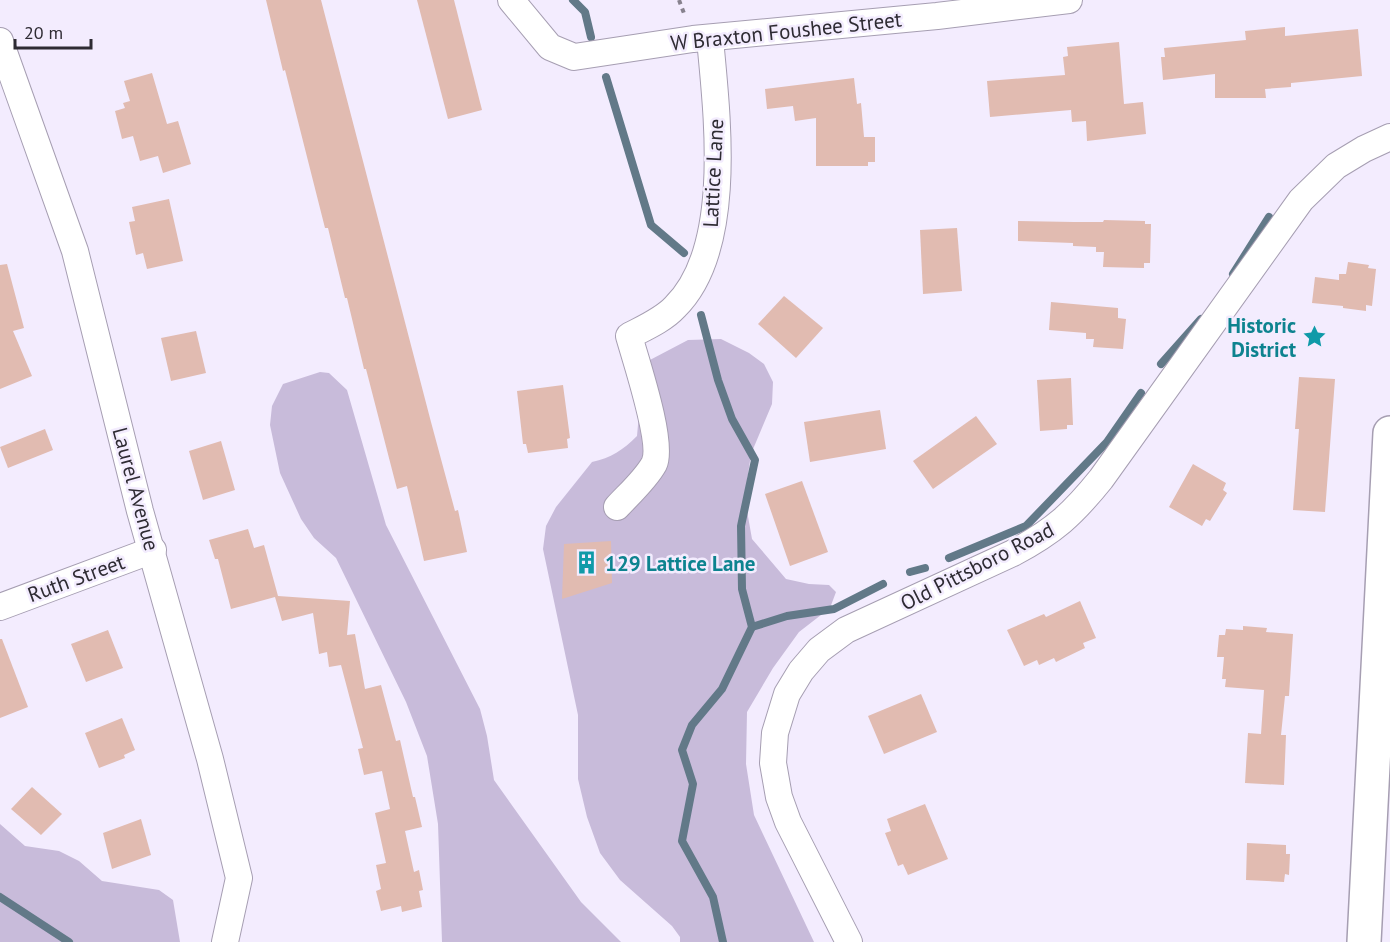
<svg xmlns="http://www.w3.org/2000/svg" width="1390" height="942" font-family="'PT Sans',sans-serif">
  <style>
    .green { fill: #c8bbda }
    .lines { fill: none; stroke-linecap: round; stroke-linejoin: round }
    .stream { stroke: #627988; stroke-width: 8 }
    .building { fill: #e1bbb1 }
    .minor-casing { stroke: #a69eb2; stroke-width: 28 }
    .major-casing { stroke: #a69eb2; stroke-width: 36 }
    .path { stroke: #87828e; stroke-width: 4; stroke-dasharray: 4.5 4.5; stroke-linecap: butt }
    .minor { stroke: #fff; stroke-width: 26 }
    .major { stroke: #fff; stroke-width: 33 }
    .labels { text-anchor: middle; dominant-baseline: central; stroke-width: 5; stroke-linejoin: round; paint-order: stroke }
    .street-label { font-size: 21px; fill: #2e2b33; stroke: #f3ecfe }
    .culture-label { font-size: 21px; font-weight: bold; fill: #0d838f; stroke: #f3ecfe; text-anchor: end }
  </style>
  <rect width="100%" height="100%" fill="#f3ecfe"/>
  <g class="green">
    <path d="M721 339 749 353 764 364 773 382 772 404 751 454 747 481 746 505 752 539 786 579 809 584 829 585 836 592 830 608 799 632 773 668 747 712 746 764 754 815 814 942H680V937L672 926 620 880 600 853 587 817 578 779V715L543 549 546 526 556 507 592 462C611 458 623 450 637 436L640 402 648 361 688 340Z"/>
    <path d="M320 372 329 373 347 390 386 525 480 709 487 736 494 780 581 902 621 942H442L438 824 427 756 406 702 336 558 314 538 301 519 280 473 270 425 272 406 283 384Z"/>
    <path d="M0 824 25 846 59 851 79 861 102 881 159 890 173 900 180 942H0Z"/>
  </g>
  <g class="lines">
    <g class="stream">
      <path d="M573 0 585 12 591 37"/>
      <path d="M606 77 651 225 684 253"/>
      <path d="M1233 274 1269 217"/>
      <path d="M701 315 718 380 732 419 755 460 741 526 742 589 752 627 722 689 692 725 682 750 693 784 682 841 713 897 723 942"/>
      <path d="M1161 364 1201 319"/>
      <path d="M949 558 1026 526 1107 442 1141 393"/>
      <path d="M910 572 925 568"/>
      <path d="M752 627 787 616 834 609 883 584"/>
      <path d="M0 897 69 942"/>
    </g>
  </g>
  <g class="building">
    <path d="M266 0H321L431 422 455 511 458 510 467 552 424 561 407 486 397 489 366 369H364L347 298H345L328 228H325L285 70 283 71Z"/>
    <path d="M417 0H454L482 110 448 119Z"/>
    <path d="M1285 27V36L1358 29 1362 76 1291 83V87L1265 89 1266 98H1215V74L1163 80 1161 57H1165L1164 48 1246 40 1245 31Z"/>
    <path d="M1119 42 1124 104 1143 102 1146 134 1087 141 1086 121 1072 122 1071 110 990 117 987 81 1065 75 1063 57 1068 56 1067 47Z"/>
    <path d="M152 73 167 124 178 121 191 164 163 173 158 156 140 161 133 136 122 139 115 111 125 108 123 103 130 101 124 81Z"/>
    <path d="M854 78 857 104 861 103 864 137H875V162H868V166H816V118L795 121 793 106 767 109 765 89Z"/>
    <path d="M169 199 183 261 147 269 143 253 136 255 129 222 135 221 132 207Z"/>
    <path d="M1104 220 1145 221V224H1151L1150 263H1144V268L1103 267 1104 252H1096V247L1073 246V243L1018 241V221L1074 222H1103Z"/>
    <path d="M957 228 962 291 923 294 920 230Z"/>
    <path d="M1348 262 1369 265 1368 268 1376 269 1372 306 1366 305V311L1343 308V306L1312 303 1315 277 1339 280V274H1346Z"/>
    <path d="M7 264 24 328 13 331 32 376 0 389V265Z"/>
    <path d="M784 296 823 328 796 358 758 324Z"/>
    <path d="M1051 302 1118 308V318L1126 319 1123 349 1093 347 1094 339H1086V333L1049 330Z"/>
    <path d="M196 331 206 373 171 381 161 338Z"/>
    <path d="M1299 377 1335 379 1325 512 1293 510 1299 429H1295Z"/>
    <path d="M1071 378 1073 425H1067V429L1040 431 1037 380Z"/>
    <path d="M563 385 570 438 567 439 568 448 528 453 526 444H523L517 391Z"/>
    <path d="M880 410 886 449 810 462 804 422Z"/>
    <path d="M976 416 997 444 933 489 913 461Z"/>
    <path d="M45 429 53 450 8 468 0 447Z"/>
    <path d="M221 441 235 490 203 500 189 451Z"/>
    <path d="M1193 464 1226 483 1223 490 1227 493 1210 521 1206 519 1202 526 1169 507Z"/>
    <path d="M802 481 828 552 790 566 765 494Z"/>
    <path d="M248 529 254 548 264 545 278 596 350 601 347 635 355 634 365 689 381 685 396 741 400 740 413 797H415L422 827 405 831 414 872 419 870 423 890 419 891 422 907 402 912 401 906 381 911 376 891 381 889 376 865 386 863 375 813 390 809 382 771 364 775 358 749 363 748 341 665 329 667 327 652 319 654 313 613 282 621 275 597 231 609 218 559H215L209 540Z"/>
    <path d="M611 541 612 583 562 599 564 544Z"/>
    <path d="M1080 601 1096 638 1083 643 1085 648 1056 662 1054 658 1039 665 1037 660 1024 666 1007 630 1044 614 1046 617Z"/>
    <path d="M1243 626 1267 628 1266 632 1293 634 1289 696H1285L1281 735H1286L1284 785 1245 783 1248 733 1261 734 1264 690 1225 687 1226 679H1222L1224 657H1217L1219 635H1225L1226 629 1243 630Z"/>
    <path d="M108 630 123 668 86 682 71 644Z"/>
    <path d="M0 639H2L28 707 0 718Z"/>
    <path d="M921 694 937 732 884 754 868 716Z"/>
    <path d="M122 718 135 750 124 755 125 758 99 768 85 733Z"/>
    <path d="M32 787 62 814 41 835 11 809Z"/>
    <path d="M925 804 948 859 908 875 903 864 898 866 885 833 891 831 887 819Z"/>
    <path d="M141 819 151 855 112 869 103 833Z"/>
    <path d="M1247 843 1286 845V854H1290L1289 875 1285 874 1284 882 1246 880Z"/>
  </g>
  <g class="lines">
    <defs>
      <g id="minor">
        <path d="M511 0 550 47 574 57 693 39 937 16 1069 0"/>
        <path d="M0 41 75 251 140 511 210 759 239 878 225 942"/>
        <path d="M617 507C629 494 645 480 654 464 664 444 636 361 629 336 644 328 663 320 675 307 734 249 717 115 710 39"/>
        <path d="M0 607 153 550"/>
        <path d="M849 942 788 822 779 797 773 763 775 733 787 694 801 671 819 650 846 630 1013 553C1054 531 1072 515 1101 479L1301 200 1336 166 1364 149 1390 137"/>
      </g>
      <path id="major" d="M1364 942 1390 433"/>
    </defs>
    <use href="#minor" class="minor-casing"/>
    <use href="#major" class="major-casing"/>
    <path class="path" d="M679 0 685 16"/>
    <use href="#minor" class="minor"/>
    <use href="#major" class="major"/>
  </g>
  <defs>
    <symbol id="sight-bare" viewBox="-9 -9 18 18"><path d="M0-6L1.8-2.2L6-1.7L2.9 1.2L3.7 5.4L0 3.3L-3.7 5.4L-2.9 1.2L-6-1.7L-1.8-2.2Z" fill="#0f9aa8" stroke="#f3ecfe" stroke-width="2.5" paint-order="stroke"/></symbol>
    <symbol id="building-bare" viewBox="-9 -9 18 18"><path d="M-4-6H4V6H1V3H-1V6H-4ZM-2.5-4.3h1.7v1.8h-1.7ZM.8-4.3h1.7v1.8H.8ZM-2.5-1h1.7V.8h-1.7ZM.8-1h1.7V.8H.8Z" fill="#0f9aa8" stroke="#f3ecfe" stroke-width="2.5" paint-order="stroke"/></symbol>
  </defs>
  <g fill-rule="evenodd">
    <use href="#sight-bare" x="1298" y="320" width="33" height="33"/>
    <use href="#building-bare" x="570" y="546" width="33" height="33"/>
  </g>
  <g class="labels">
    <g class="street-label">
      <text transform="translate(786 31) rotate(-6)">W Braxton Foushee Street</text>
      <text transform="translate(713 173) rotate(-87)">Lattice Lane</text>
      <text transform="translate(136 489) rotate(75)">Laurel Avenue</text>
      <text transform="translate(977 566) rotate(-27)">Old Pittsboro Road</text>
      <text transform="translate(76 578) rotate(-20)">Ruth Street</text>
    </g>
    <g class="culture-label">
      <text x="1296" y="325">Historic<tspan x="1296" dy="24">District</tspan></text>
      <text x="605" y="563" text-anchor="start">129 Lattice Lane</text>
    </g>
  </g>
  <path d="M15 39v9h76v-9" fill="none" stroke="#2e2b33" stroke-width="3"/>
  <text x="24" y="39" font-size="18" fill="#2e2b33" stroke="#f3ecfe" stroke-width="4.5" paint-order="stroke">20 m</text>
</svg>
